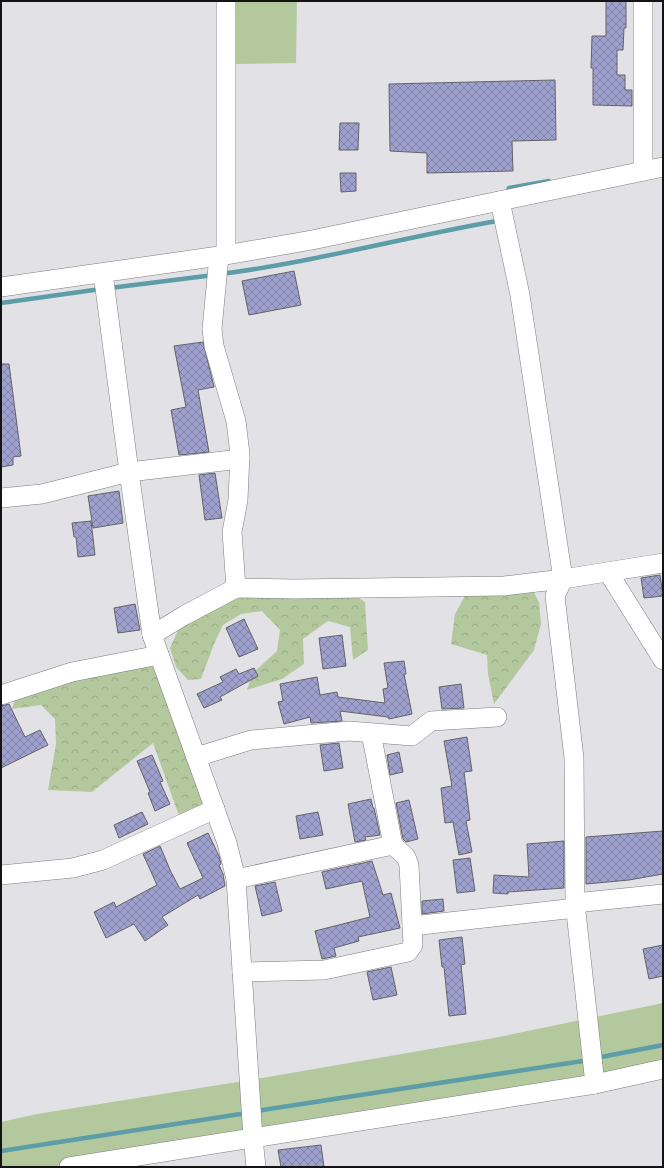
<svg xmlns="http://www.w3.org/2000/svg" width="664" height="1168" font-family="'IBM Plex Sans',sans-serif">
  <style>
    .grass { fill: #b3c99d }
    .forest { fill: url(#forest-crowns) }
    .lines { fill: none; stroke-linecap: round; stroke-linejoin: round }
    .stream { stroke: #5d9da7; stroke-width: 4.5 }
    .building { fill: url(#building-cross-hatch); stroke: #636367 }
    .minor-casing { stroke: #7d7d80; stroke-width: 20 }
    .minor { stroke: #fff; stroke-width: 19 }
  </style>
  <defs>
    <pattern id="forest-crowns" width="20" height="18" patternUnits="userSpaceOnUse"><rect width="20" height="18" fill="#b3c99d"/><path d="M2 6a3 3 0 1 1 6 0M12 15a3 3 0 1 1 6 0" fill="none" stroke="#99ac86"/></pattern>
    <pattern id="building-cross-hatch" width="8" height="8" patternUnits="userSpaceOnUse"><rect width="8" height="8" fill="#9ea0ce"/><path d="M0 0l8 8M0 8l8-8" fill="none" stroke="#8081a6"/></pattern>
  </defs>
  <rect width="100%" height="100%" fill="#e2e2e6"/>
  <g class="grass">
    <path d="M234 1H297L296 63 235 64Z"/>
    <path d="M663 1003V1062L78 1167H1V1122L37 1114 262 1078 494 1038Z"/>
  </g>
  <g class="forest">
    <path d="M529 583 539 602 541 624 534 650 494 704 488 674 487 655 451 644 455 614 470 587Z"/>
    <path d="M236 588H344L365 602 368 650 353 660 350 627 328 621 303 639 304 664 282 679 247 690 253 673 277 651 280 630 262 611 241 614 223 625 214 644 201 679 188 680 176 667 170 648 185 615Z"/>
    <path d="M161 661 215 809 182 824 153 743 92 792 48 790 56 744 55 719 41 705 12 709 18 689Z"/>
  </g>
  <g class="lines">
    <g class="stream">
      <path d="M506 195 509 188 549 181"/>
      <path d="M221 274C314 262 405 237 497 221L498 217"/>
      <path d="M110 288 214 275"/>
      <path d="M1 303 101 289"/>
      <path d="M596 1058 663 1045"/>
      <path d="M256 1111 589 1060"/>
      <path d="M1 1151 247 1113"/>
    </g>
  </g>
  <g class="building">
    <path d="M606 1H626V28H624L623 50H617V75H625V90H632V106L593 105V68H591L592 36H606Z"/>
    <path d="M555 80 556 140 512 141 513 171 427 173V153L390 151 389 84Z"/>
    <path d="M340 123H359L358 150H339Z"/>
    <path d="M340 173H356V191L341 192Z"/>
    <path d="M294 271 301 305 249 315 242 281Z"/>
    <path d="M203 342 214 387 198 390 209 452 179 455 171 410 186 407 174 346Z"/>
    <path d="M1 364H9L21 456 13 457V465L1 467Z"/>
    <path d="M215 473 222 518 205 520 199 475Z"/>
    <path d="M119 491 123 523 93 528 88 496Z"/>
    <path d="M91 521 95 555 78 557 76 537H74L72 523Z"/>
    <path d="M660 575 663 596 644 598 641 578Z"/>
    <path d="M135 604 140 630 118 633 114 608Z"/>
    <path d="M244 619 258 649 239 657 226 628Z"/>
    <path d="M342 635 346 666 323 669 319 638Z"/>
    <path d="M404 661 406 674H404L412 714 389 719 388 717 340 711 342 721 311 723 310 717 284 724 278 702 283 701 280 684 317 677 320 695 337 692 338 697 385 703 383 689 388 688 384 663Z"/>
    <path d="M254 668 258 676 220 697 222 700 204 708 197 694 223 682 220 677 236 669 239 674Z"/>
    <path d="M461 684 464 708 442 709 439 687Z"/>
    <path d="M9 704 25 737 40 730 48 745 1 768V706Z"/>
    <path d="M467 737 472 771 464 772 470 820 466 821 472 852 459 855 453 822 445 823 441 788 452 786 444 741Z"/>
    <path d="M339 743 343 768 324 771 320 745Z"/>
    <path d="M399 752 403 772 390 775 387 755Z"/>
    <path d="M152 755 163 781 160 782 170 804 155 811 148 793 150 792 137 761Z"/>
    <path d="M371 799 373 808H374L380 835 365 837 366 840 355 842 348 804Z"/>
    <path d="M409 800 418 839 406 842 403 839 396 803Z"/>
    <path d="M142 812 148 824 119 838 114 825Z"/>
    <path d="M318 812 323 835 300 839 296 816Z"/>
    <path d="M663 831V874L629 880 586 884V837Z"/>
    <path d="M208 833 219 856 221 864 219 865 223 874 225 886 200 899 198 895 162 917 168 925 145 941 134 924 106 938 94 912 114 902 116 907 157 885 143 854 160 846 171 872 180 889 203 878 187 843Z"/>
    <path d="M564 841V888L508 892V894L493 893 494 875 529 877 527 844Z"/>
    <path d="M470 858 475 891 457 893 453 860Z"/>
    <path d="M372 861 383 895 391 893 400 928 358 937 359 941 334 948 336 956 322 959 315 931 370 917 362 881 326 889 322 872Z"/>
    <path d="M275 882 282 911 262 916 255 886Z"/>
    <path d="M443 899 444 911 422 914V901Z"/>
    <path d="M462 937 465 964 461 965 466 1014 449 1016 444 967H442L439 940Z"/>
    <path d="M663 945V976L649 979 643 949Z"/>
    <path d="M391 967 397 995 373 1000 367 972Z"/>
    <path d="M321 1145 324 1167H281L278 1150Z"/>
  </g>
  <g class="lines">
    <defs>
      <g id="minor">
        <path d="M226 1V255"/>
        <path d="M643 1V171"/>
        <path d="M500 201 520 295 563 579 555 596 574 758 575 903 595 1084"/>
        <path d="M103 273 129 472 152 635 227 843 236 879 253 1138 256 1167"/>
        <path d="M1 287 226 255 312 240 663 167"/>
        <path d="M1 498 42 494 129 472 240 459"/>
        <path d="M608 572 663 660"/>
        <path d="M236 588 295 589 504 586 563 579 663 563"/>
        <path d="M152 635 185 615 236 588 232 532 238 500 240 454 236 421 214 346 212 329 219 256"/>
        <path d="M1 695 72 672 159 655"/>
        <path d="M196 757 251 740 349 731 412 736 431 721 497 717"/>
        <path d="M1 875 73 868 103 860 215 809"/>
        <path d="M236 879 393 845 371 733"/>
        <path d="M575 903 663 894"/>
        <path d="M412 926 576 908"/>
        <path d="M242 972 324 970 408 952 413 945 409 865 406 857 393 845"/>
        <path d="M69 1167 595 1084 663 1069"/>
      </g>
    </defs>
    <use href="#minor" class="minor-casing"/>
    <use href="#minor" class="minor"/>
  </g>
  <rect width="664" height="1168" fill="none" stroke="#131314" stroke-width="4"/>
</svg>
